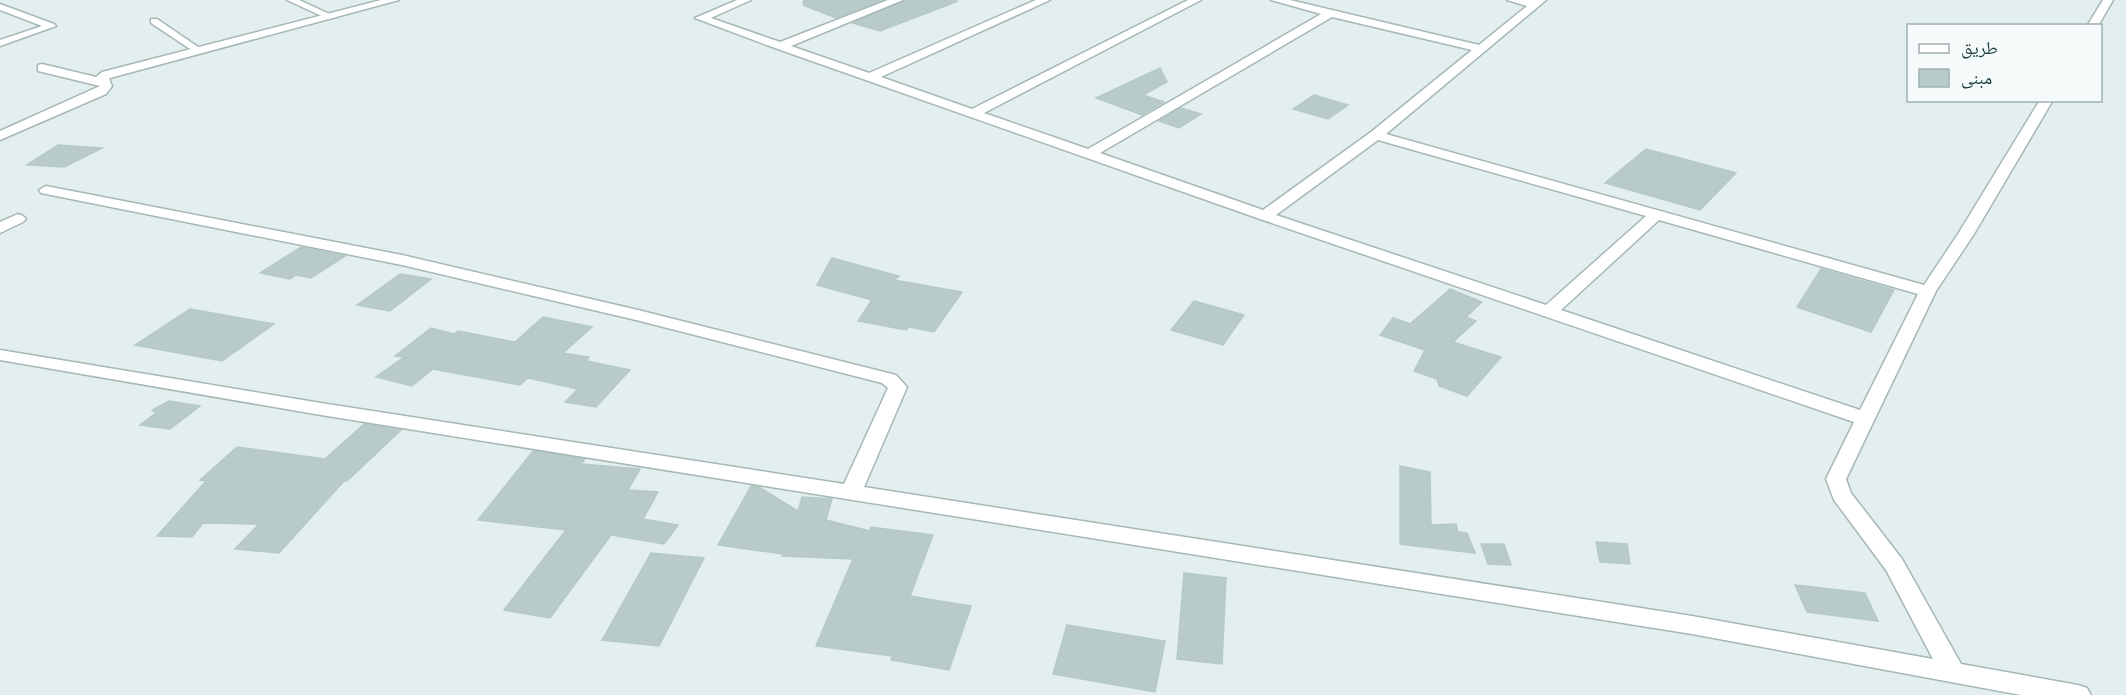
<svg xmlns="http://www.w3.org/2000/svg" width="2126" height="695" font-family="Arial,'Noto Naskh Arabic',sans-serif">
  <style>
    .building { fill: #b8cac9; stroke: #b5cac8; stroke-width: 1.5 }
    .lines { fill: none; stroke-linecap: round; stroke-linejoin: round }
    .lane-casing { stroke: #a5b7b7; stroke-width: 3 }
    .street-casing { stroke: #a5b7b7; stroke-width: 3 }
    .lane { fill: #fff; fill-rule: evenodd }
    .street { fill: #fff; fill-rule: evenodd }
  </style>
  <rect width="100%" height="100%" fill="#e3efee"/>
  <g class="building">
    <path d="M804 0H882L836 18 803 5Z"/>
    <path d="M905 0 958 1 880 31 853 23Z"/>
    <path d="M1160 68 1167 82 1143 95 1164 102 1142 115 1096 98Z"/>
    <path d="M1314 95 1348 105 1328 119 1293 109Z"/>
    <path d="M1181 108 1201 114 1179 128 1159 121Z"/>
    <path d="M58 145 102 148 64 167 27 165Z"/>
    <path d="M1646 149 1736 173 1700 210 1605 183Z"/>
    <path d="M301 247 345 256 311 278 296 275 290 279 260 273Z"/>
    <path d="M832 258 899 276 894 280 962 292 934 332 909 327 906 330 858 321 872 300 817 285Z"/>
    <path d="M1821 269 1894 290 1871 332 1797 307Z"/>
    <path d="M400 274 431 279 390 311 357 305Z"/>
    <path d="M1450 289 1482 302 1466 317 1476 321 1453 342 1501 357 1467 396 1439 386 1437 379 1414 371 1425 350 1380 335 1393 318 1410 324Z"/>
    <path d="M1194 301 1244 315 1223 345 1171 330Z"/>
    <path d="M190 309 274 324 222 361 135 345Z"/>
    <path d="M543 317 592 327 563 353 589 357 587 361 630 370 596 407 565 402 578 389 528 378 520 385 433 369 412 386 376 377 404 357 395 356 431 328 454 334 458 331 515 342Z"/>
    <path d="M169 401 200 406 170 429 140 425 156 413 152 410Z"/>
    <path d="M364 424 401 430 347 481H344L279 553 235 549 259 524 203 523 192 537 157 536 206 481 200 480 237 447 325 459Z"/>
    <path d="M533 451 585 459 581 464 640 469 628 490 658 492 643 519 678 525 664 544 611 535 550 618 504 610 566 530 478 520Z"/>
    <path d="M1400 466 1430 472 1431 525 1456 524 1458 532 1467 533 1475 553 1400 544Z"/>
    <path d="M751 486 759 487 798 511 802 497 832 499 826 520 870 531 871 527 933 535 910 596 971 606 949 670 891 660 892 656 816 646 853 559 782 556 783 554 718 545Z"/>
    <path d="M1596 542 1627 544 1630 564 1600 562Z"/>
    <path d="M1481 544H1504L1511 565 1488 564Z"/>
    <path d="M651 553 704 558 659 646 602 640Z"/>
    <path d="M1184 573 1226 578 1222 664 1177 659Z"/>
    <path d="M1795 585 1865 593 1878 621 1807 612Z"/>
    <path d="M1067 625 1165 641 1155 692 1053 674Z"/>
  </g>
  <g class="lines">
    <defs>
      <g id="lane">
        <path d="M287 0H299L336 17 328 19Z"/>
        <path d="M0 4 54 24 56 26 0 46V40L42 26 0 10Z"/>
        <path d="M151 19H157L204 51 196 53 151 23Z"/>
      </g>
      <g id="street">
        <path d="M381 0H399L110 78 109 79 112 86 106 94 0 140V131L100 86 38 71V65L42 64 96 77 102 72Z"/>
        <path d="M737 0H751L711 18 780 42 888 0H903L791 46 869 73 1036 0H1050L881 77 972 109 1188 0H1201L984 113 1088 149 1321 14 1271 0H1290L1479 45 1527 6 1507 0H1546L1386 134 1924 285 1958 234 2040 100H2053L1974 234 1936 291 1846 479 1851 493 1902 559 1961 664 2078 685 2087 688 2091 695H2021L1692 634 321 415 0 360V350L321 403 844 484 888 388 882 383 636 320 402 265 41 193 39 190 46 186 402 255 638 310 896 375 907 387 864 487 1692 616 1933 659 1886 570 1834 500 1826 479 1854 422 1260 219 775 48 695 18ZM1332 17 1472 50 1371 132 1263 210 1100 153ZM1378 140 1646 216 1546 305 1276 215ZM1659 220 1918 294 1860 410 1561 310Z"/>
        <path d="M2103 0H2113L2098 26H2087Z"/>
        <path d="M18 214 23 216 26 219 23 222 0 233V222Z"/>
      </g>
    </defs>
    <use href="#lane" class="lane-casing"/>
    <use href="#street" class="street-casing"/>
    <use href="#lane" class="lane"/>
    <use href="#street" class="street"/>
  </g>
  <rect x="1907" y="24" width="195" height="78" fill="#f5fbfa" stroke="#a0b0b1" stroke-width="1.5"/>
  <rect x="1919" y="44" width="30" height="9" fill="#ffffff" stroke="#a0b0b1" stroke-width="1.5"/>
  <text x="1961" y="54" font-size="18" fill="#204043">طريق</text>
  <rect x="1919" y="69" width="30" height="18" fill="#b8cac9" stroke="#a0b0b1" stroke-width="1.5"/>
  <text x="1961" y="84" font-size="18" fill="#204043">مبنى</text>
</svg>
